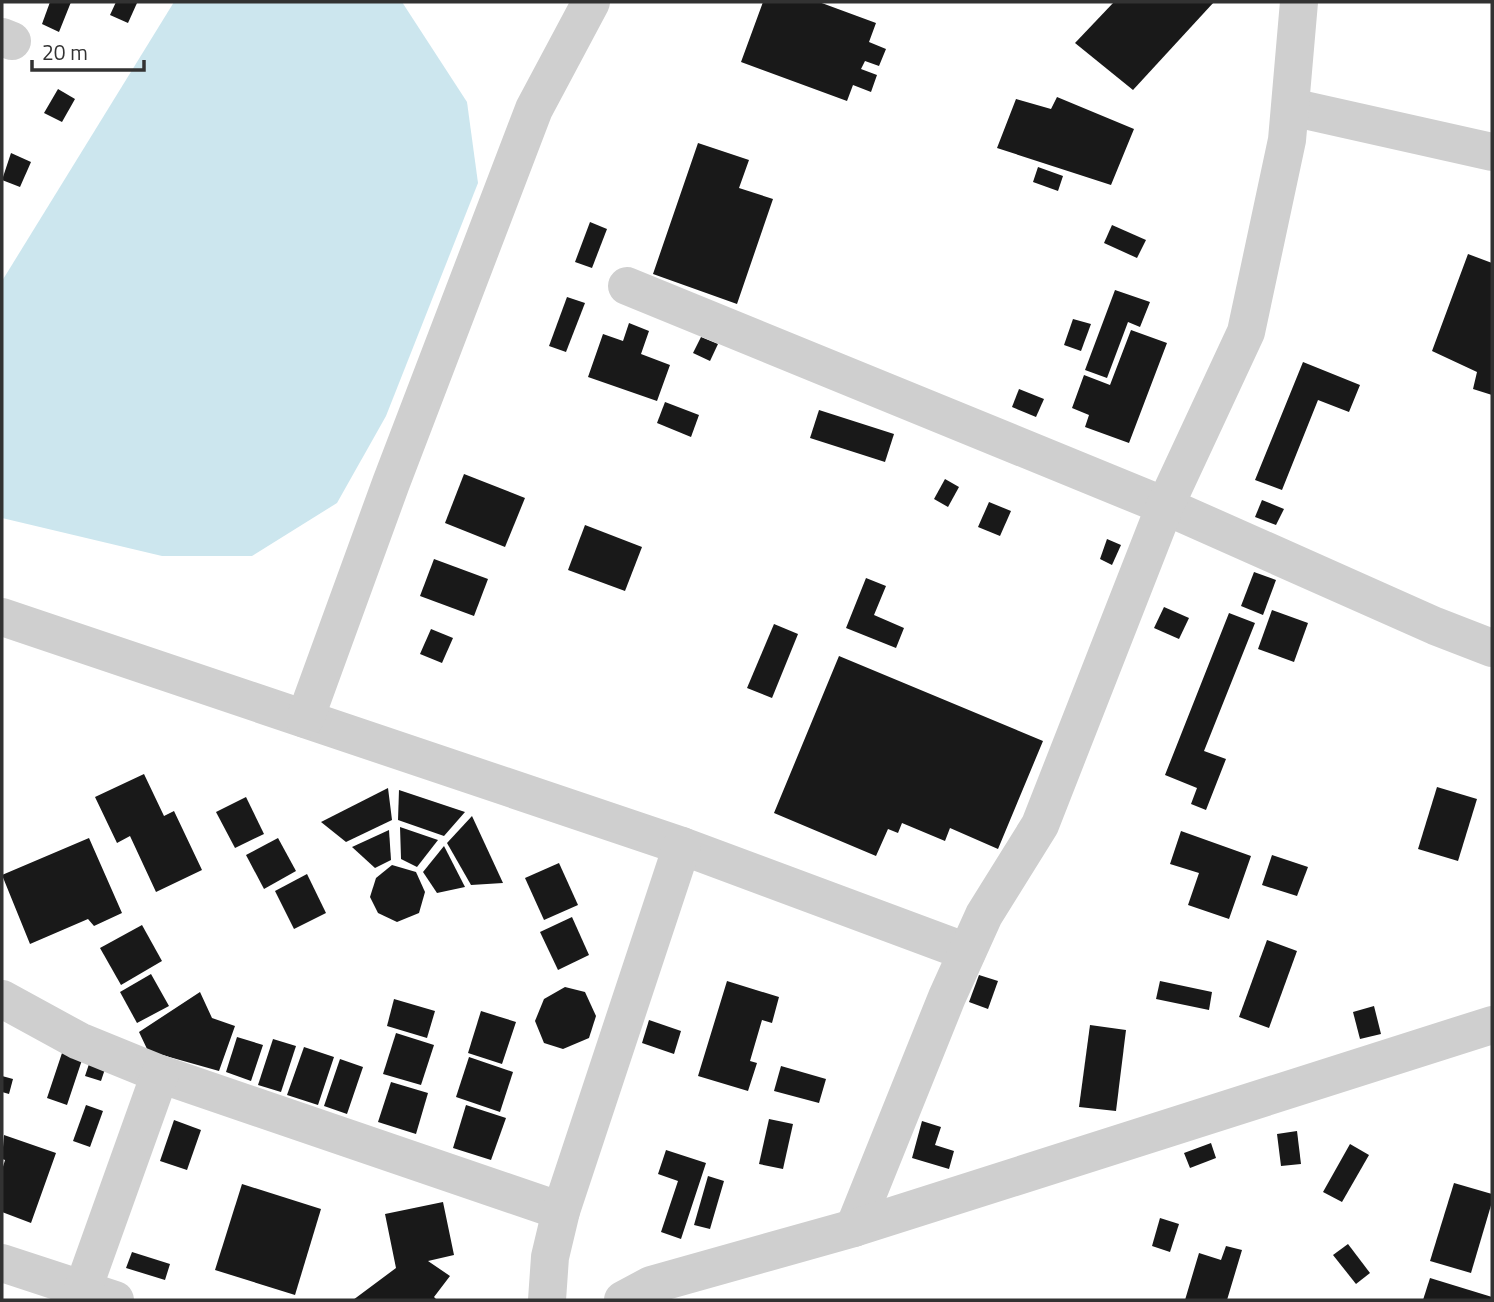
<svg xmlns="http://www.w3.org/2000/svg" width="1494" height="1302" font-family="'Titillium Web',sans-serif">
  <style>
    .water { fill: #cce6ee }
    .building { fill: #191919 }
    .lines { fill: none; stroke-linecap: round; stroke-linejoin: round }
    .minor { stroke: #cfcfcf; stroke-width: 38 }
  </style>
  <rect width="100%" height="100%" fill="#fff"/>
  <path class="water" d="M174 2H402L467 102 478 183 386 416 337 503 252 556H162L2 518V281Z"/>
  <g class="building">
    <path d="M50 2H71L59 32 42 24Z"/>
    <path d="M116 2 137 3 128 23 110 15Z"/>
    <path d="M763 2H819L876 23 869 42 886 49 879 66 865 61 861 69 877 75 871 92 853 85 847 101 741 62Z"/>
    <path d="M1114 2H1214L1133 90 1075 43Z"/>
    <path d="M58 89 75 99 62 122 44 113Z"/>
    <path d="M1057 97 1134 129 1111 185 997 148 1016 99 1051 109Z"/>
    <path d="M698 143 749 160 739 188 773 199 737 304 653 274Z"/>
    <path d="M11 153 31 162 20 187 2 180Z"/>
    <path d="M1038 167 1063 176 1058 191 1033 182Z"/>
    <path d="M590 222 607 229 592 268 575 262Z"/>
    <path d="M1112 225 1146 240 1137 258 1104 243Z"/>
    <path d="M1468 254 1492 263V395L1473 389 1477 372 1432 351Z"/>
    <path d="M1115 290 1150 302 1140 327 1128 322 1107 378 1085 370Z"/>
    <path d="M567 297 585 303 566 352 549 346Z"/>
    <path d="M1073 319 1091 324 1081 351 1064 345Z"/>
    <path d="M629 323 649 331 641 354 670 365 657 401 588 377 603 334 623 341Z"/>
    <path d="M1131 330 1167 343 1129 443 1085 427 1089 415 1072 408 1084 375 1110 385Z"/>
    <path d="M701 337 718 344 710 361 693 353Z"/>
    <path d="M1303 362 1360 385 1349 412 1318 400 1282 490 1255 480Z"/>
    <path d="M1019 389 1044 399 1036 417 1012 407Z"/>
    <path d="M665 402 699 415 691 437 657 423Z"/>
    <path d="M819 410 894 434 885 462 810 438Z"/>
    <path d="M464 474 525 498 505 547 445 523Z"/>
    <path d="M945 479 959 487 948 507 934 499Z"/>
    <path d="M1262 500 1284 509 1276 525 1255 517Z"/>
    <path d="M989 502 1011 511 1000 536 978 527Z"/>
    <path d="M585 525 642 547 625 591 568 570Z"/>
    <path d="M1107 539 1121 545 1112 565 1100 559Z"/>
    <path d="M434 559 488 579 474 616 420 596Z"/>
    <path d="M1254 572 1276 580 1263 615 1241 606Z"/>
    <path d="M866 578 886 586 874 615 904 628 896 648 846 628Z"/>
    <path d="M1164 607 1189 618 1179 639 1154 628Z"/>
    <path d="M1272 610 1308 623 1294 662 1258 649Z"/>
    <path d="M1229 613 1255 623 1204 751 1226 759 1206 810 1191 804 1197 788 1165 775Z"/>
    <path d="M774 624 798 634 772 698 747 688Z"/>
    <path d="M431 629 453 638 442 663 420 654Z"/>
    <path d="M839 656 1043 741 998 849 950 828 945 841 902 823 898 833 888 829 876 856 774 813Z"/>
    <path d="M144 774 164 816 174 811 202 870 156 892 130 836 117 843 95 797Z"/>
    <path d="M1437 787 1477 799 1458 861 1418 849Z"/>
    <path d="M388 788 392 820 346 842 321 822Z"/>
    <path d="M399 790 465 812 444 836 398 820Z"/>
    <path d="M246 797 264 834 235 848 216 812Z"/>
    <path d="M472 816 503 883 471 885 447 843Z"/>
    <path d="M400 827 438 840 417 867 401 859Z"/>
    <path d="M389 830 391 860 375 868 352 847Z"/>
    <path d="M1181 831 1251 856 1229 919 1188 905 1199 873 1170 864Z"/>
    <path d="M89 838 122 913 94 926 88 919 30 944 2 875Z"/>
    <path d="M278 838 296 871 264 889 246 855Z"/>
    <path d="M444 846 465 887 437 893 423 872Z"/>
    <path d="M1272 855 1308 867 1297 896 1262 885Z"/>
    <path d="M559 863 578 905 544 920 525 878Z"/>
    <path d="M392 865 416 872 425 892 419 913 397 922 378 913 370 897 376 878Z"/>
    <path d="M307 874 326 913 294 929 275 891Z"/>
    <path d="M572 917 589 955 558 970 540 932Z"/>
    <path d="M142 925 162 961 121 985 100 948Z"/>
    <path d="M1267 940 1297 951 1269 1028 1239 1017Z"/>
    <path d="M151 974 169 1006 137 1023 120 992Z"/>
    <path d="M979 975 998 981 988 1009 969 1002Z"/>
    <path d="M727 981 779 997 772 1023 762 1020 750 1061 757 1063 748 1091 698 1076Z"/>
    <path d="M1160 981 1212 992 1209 1010 1156 999Z"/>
    <path d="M565 987 585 992 596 1016 589 1038 563 1049 544 1043 535 1021 544 999Z"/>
    <path d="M200 992 212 1018 235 1026 219 1071 148 1051 139 1032Z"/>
    <path d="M394 999 435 1011 427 1038 387 1026Z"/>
    <path d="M1374 1006 1381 1034 1360 1039 1353 1012Z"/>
    <path d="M481 1011 516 1022 502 1064 468 1053Z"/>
    <path d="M649 1020 681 1031 674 1054 642 1043Z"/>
    <path d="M1090 1025 1126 1030 1116 1111 1079 1107Z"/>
    <path d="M396 1033 434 1045 421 1085 383 1074Z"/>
    <path d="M237 1037 263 1045 251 1081 226 1072Z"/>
    <path d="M273 1039 296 1046 281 1092 258 1085Z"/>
    <path d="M304 1047 334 1057 318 1105 287 1095Z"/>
    <path d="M62 1053 82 1060 67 1105 47 1098Z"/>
    <path d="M469 1057 513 1072 500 1112 456 1097Z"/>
    <path d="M340 1059 363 1067 347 1114 324 1106Z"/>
    <path d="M89 1064 105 1069 101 1081 85 1076Z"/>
    <path d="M781 1066 826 1079 819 1103 774 1091Z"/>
    <path d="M2 1076 13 1079 9 1094 2 1092Z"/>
    <path d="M391 1082 428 1093 416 1134 378 1122Z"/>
    <path d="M86 1105 103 1111 90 1147 73 1141Z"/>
    <path d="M466 1105 506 1118 491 1160 453 1148Z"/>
    <path d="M769 1119 793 1124 783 1169 759 1164Z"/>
    <path d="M174 1120 201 1130 187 1170 160 1161Z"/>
    <path d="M922 1121 941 1127 935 1145 954 1151 949 1169 912 1158Z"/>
    <path d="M1297 1131 1301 1164 1281 1166 1277 1134Z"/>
    <path d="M4 1135 56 1153 31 1223 2 1212V1170L5 1160 2 1159Z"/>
    <path d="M1211 1143 1216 1158 1190 1168 1184 1153Z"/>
    <path d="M1350 1144 1369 1155 1342 1202 1323 1192Z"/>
    <path d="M666 1150 706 1163 681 1239 661 1232 678 1181 658 1174Z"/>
    <path d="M708 1176 724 1181 710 1229 694 1225Z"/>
    <path d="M1454 1183 1492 1194V1202L1471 1273 1430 1261Z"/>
    <path d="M242 1184 321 1209 295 1295 215 1270Z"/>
    <path d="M443 1202 454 1255 428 1261 450 1276 434 1297 437 1300H353L396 1268 385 1214Z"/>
    <path d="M1160 1218 1179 1224 1170 1252 1152 1246Z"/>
    <path d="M1348 1244 1370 1273 1356 1284 1333 1255Z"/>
    <path d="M1226 1246 1242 1250 1227 1300H1185L1199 1253 1221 1260Z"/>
    <path d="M132 1252 170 1264 165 1280 126 1268Z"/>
    <path d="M1430 1278 1492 1297V1300H1423Z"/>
  </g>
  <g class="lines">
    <g class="minor">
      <path d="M2 37 12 41"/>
      <path d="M1291 107 1492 152"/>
      <path d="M627 286 1165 506 1435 626 1492 648"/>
      <path d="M2 617 682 846 967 952"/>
      <path d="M305 719 391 483 534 109 591 2"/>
      <path d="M2 999 79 1041 160 1074 561 1211"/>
      <path d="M854 1228 947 997 984 915 1040 825 1165 506 1246 332 1287 140 1299 2"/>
      <path d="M2 1263 115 1300"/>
      <path d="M83 1289 160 1074"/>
      <path d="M547 1300 550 1257 561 1211 682 846"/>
      <path d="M623 1300 651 1285 854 1228 1492 1025"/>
    </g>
  </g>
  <rect width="1494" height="1302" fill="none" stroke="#323232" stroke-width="7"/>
  <path d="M32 60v10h112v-10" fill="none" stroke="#323232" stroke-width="3.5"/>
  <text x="42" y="60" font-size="21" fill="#323232" stroke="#ffffff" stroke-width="5" paint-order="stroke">20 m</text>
</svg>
